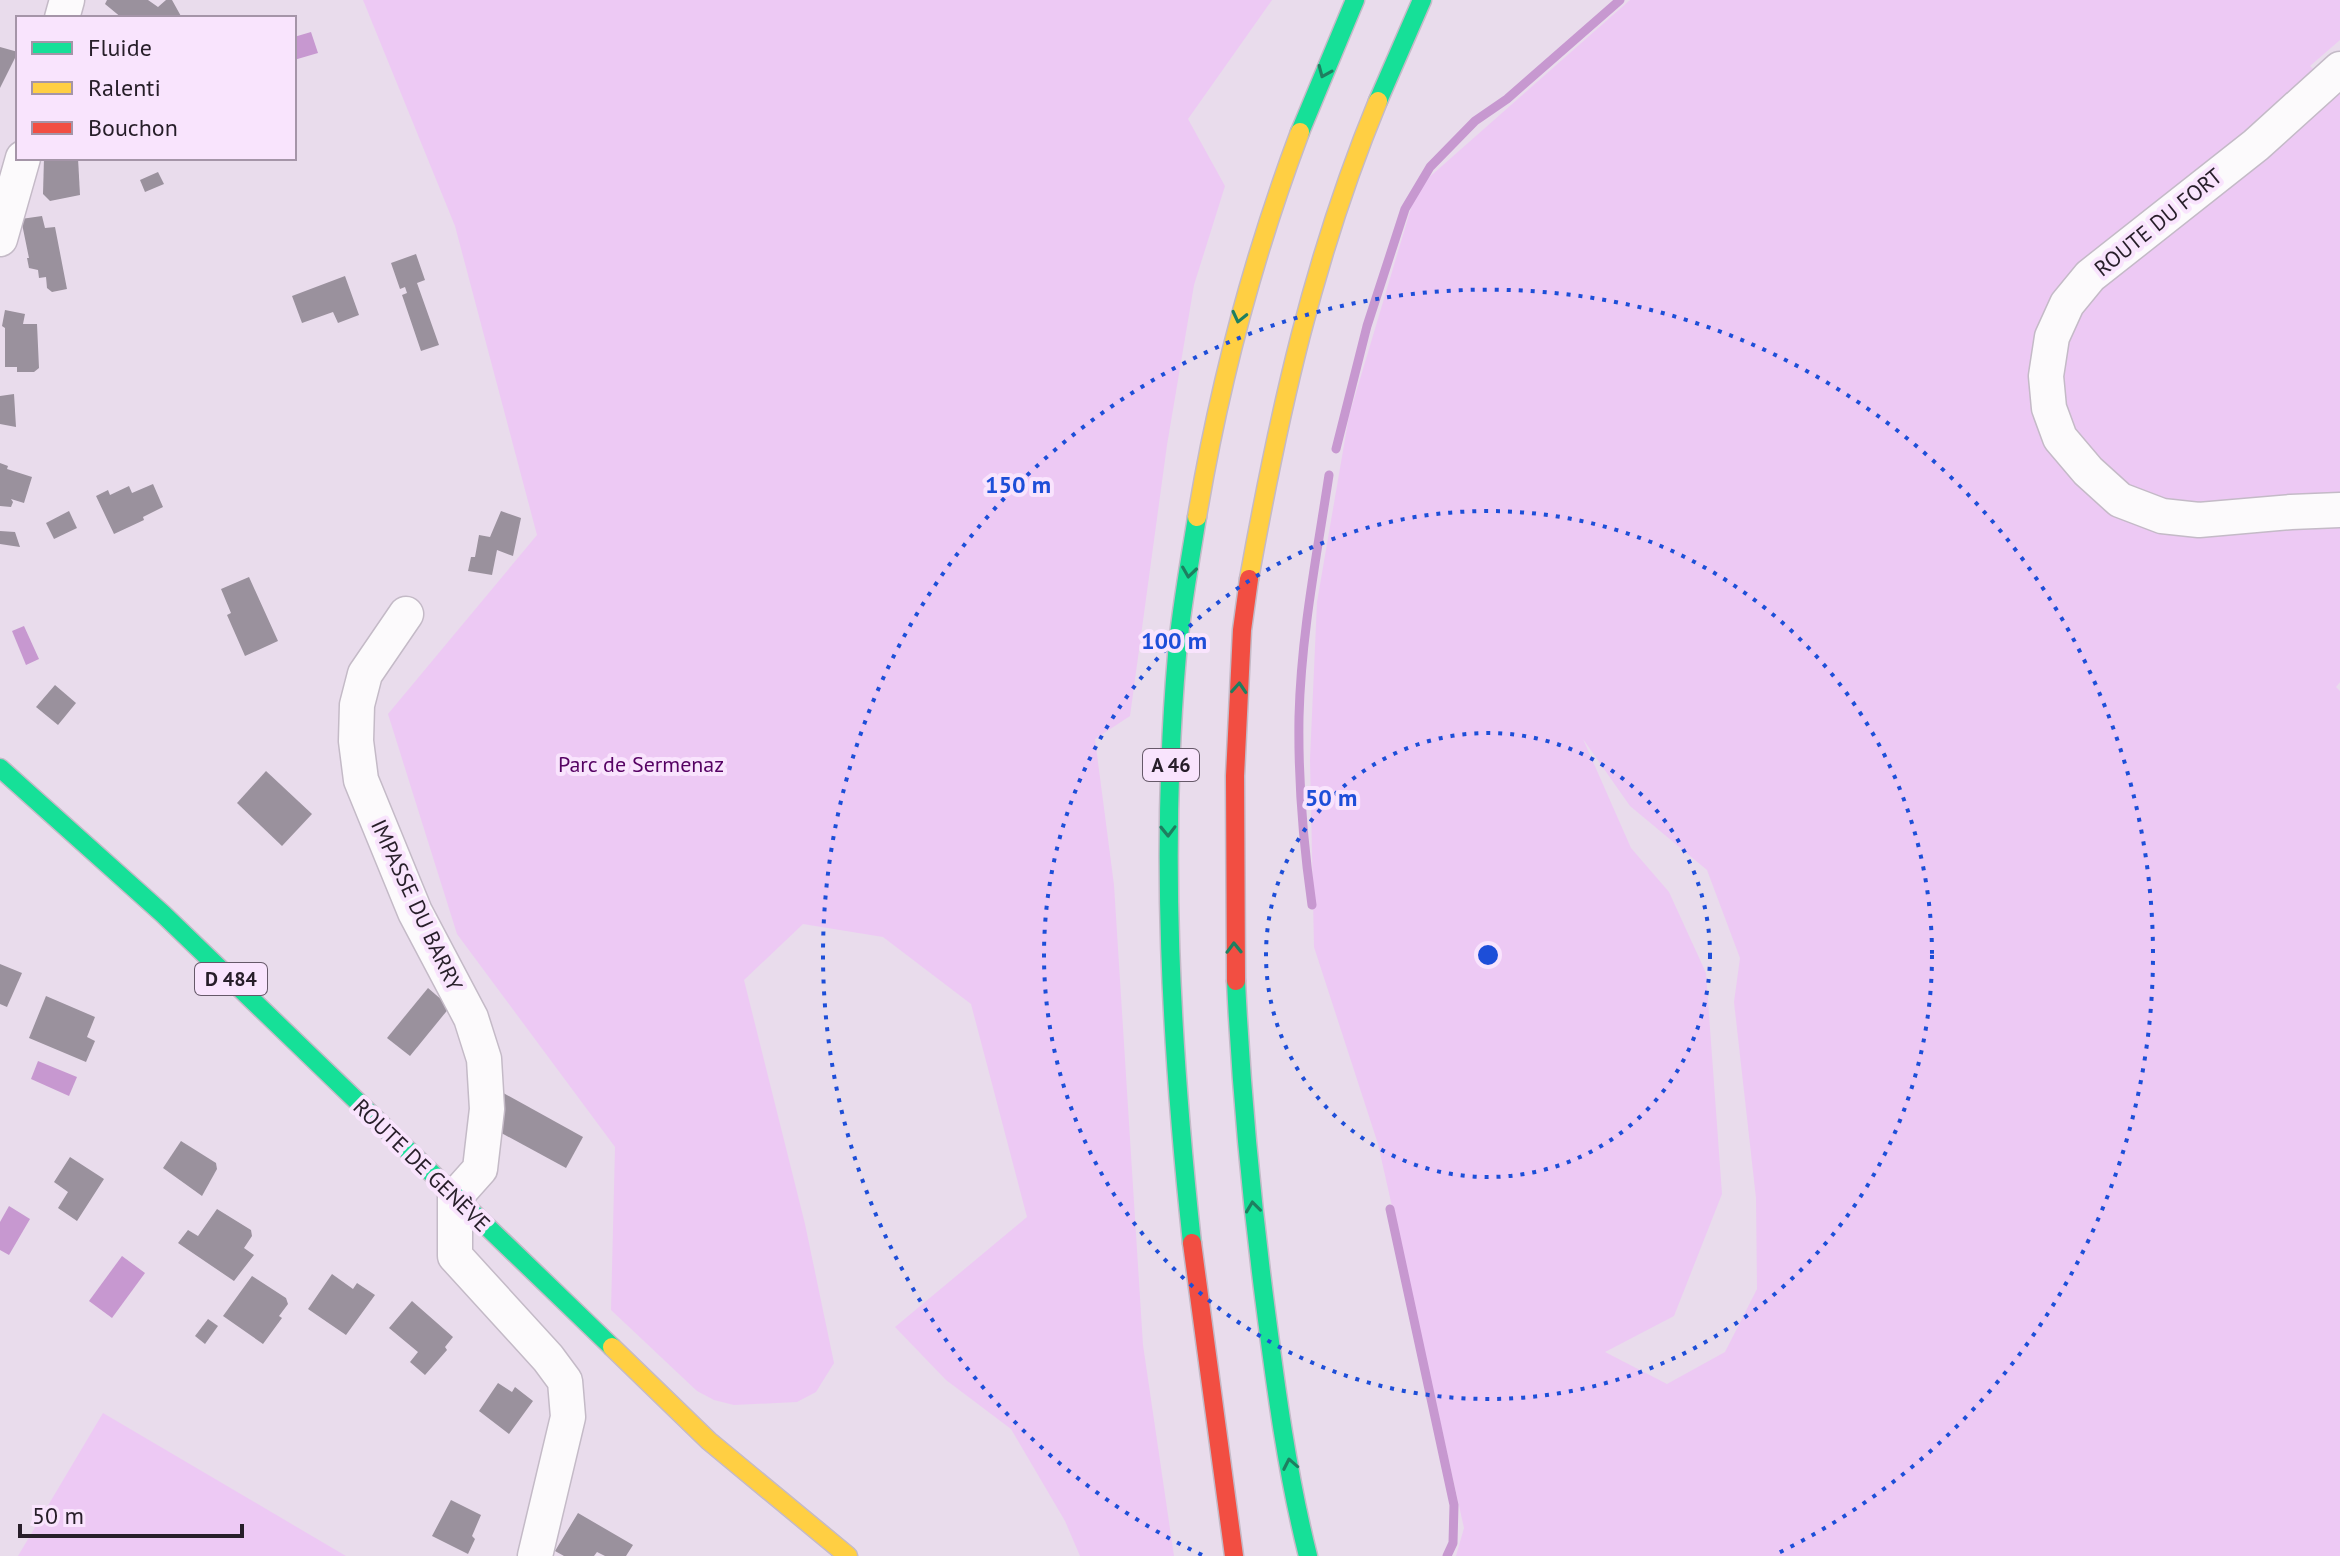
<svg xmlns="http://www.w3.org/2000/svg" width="2340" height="1556" font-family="'PT Sans',sans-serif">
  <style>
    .green { fill: #edc9f4; fill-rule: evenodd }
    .water { fill: #c798d0 }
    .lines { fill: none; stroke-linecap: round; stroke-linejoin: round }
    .stream { stroke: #c798d0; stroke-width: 9 }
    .building { fill: #9a919d }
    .street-casing { stroke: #c4bac7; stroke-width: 37 }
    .fast-casing { stroke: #c4bac7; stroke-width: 21 }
    .slow-casing { stroke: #c4bac7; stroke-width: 21 }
    .jam-casing { stroke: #c4bac7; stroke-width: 21 }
    .street { stroke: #fcfafc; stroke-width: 34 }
    .fast { stroke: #16e098; stroke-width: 18 }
    .slow { stroke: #ffcf43; stroke-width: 18 }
    .jam { stroke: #f24e42; stroke-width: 18 }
    .oneway { stroke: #1e7f60 }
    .ring { fill: none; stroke: #1d4ed8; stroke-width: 4; stroke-dasharray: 4 8 }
    .labels { text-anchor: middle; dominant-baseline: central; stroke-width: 8; stroke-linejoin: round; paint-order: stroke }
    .shield { fill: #f9e4fd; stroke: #665969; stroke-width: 2 }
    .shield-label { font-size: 20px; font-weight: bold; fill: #271e29 }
    .street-label { font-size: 22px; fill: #271e29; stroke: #f9e4fd }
    .park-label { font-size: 22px; fill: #560263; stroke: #f9e4fd }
    .centre { fill: #1d4ed8; stroke: #f9e4fd; stroke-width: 4 }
    .ring-label { font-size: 24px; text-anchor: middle; font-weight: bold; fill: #1d4ed8; stroke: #f9e4fd; stroke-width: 8; stroke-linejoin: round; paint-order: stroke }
  </style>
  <rect width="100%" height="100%" fill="#e9dcec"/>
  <g class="green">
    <path d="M363 0H1272L1188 119 1225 186 1194 285 1167 445 1130 716 1095 739 1114 885 1143 1345 1174 1556H1080L1065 1521 1011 1429 946 1380 895 1327 1027 1217 971 1004 883 937 803 924 744 980 805 1224 834 1363 816 1392 797 1402 734 1405 714 1400 697 1391 611 1310 615 1147 457 934 388 714 537 535 455 226Z"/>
    <path d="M1630 0H2340V40L2310 66 2340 94V682L2336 687 2340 691V1556H1456L1464 1528 1378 1144 1314 947 1310 759 1317 602 1349 416 1417 188ZM1583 739 1630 806 1707 870 1740 958 1734 1002 1756 1198 1757 1289 1725 1352 1667 1384 1605 1352 1674 1316 1722 1194 1706 973 1669 892 1631 848Z"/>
    <path d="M103 1413 346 1556H18Z"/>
  </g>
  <g class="water">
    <path d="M311 32 318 53 294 60V37Z"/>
    <path d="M24 626 39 659 26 665 12 631Z"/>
    <path d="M38 1061 77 1077 69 1096 31 1079Z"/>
    <path d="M9 1206 30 1219 9 1255 0 1250V1222Z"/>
    <path d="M122 1256 145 1273 112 1318 89 1301Z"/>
  </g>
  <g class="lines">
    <g class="stream">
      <path d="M1336 449 1367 326 1405 209 1430 167 1475 121 1507 99 1620 0"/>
      <path d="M1312 905C1303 842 1298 780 1299 717 1301 635 1317 554 1329 475"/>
      <path d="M1390 1209 1454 1505 1453 1543 1447 1556"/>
    </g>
  </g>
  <g class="building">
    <path d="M107 0H148L158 7 166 0H172L182 18H122L105 4Z"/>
    <path d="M0 47 18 52 0 88Z"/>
    <path d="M44 158H78L80 195 50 201 43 194Z"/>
    <path d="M158 172 164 184 145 192 140 180Z"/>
    <path d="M42 216 45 228 55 227 67 289 52 292 47 288 46 277 39 278 38 270 29 268 27 258H29L21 219Z"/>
    <path d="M416 254 425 280 417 283 439 345 421 351 402 295 407 293 405 287 400 289 391 263Z"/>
    <path d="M345 276 359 315 338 323 333 312 302 323 292 296Z"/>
    <path d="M5 310 25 314 23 324H37L39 368 34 372H17V367H5V328L2 326Z"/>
    <path d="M14 394 16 427 0 424V396Z"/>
    <path d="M0 463 8 466 7 469 32 477 24 503 11 499 13 502 11 507 0 506Z"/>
    <path d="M153 484 163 507 143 517 144 520 114 534 96 496 108 490 110 495 129 486 132 493Z"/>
    <path d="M69 511 77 528 54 539 46 523Z"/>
    <path d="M501 511 521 518 513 556 497 550 492 575 468 571 471 557H475L479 535 490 537Z"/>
    <path d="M0 531 15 532 20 547 0 544Z"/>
    <path d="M249 577 278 641 245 656 227 615 231 613 221 589Z"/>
    <path d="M55 685 76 703 58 725 36 707Z"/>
    <path d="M266 771 312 814 282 846 237 803Z"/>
    <path d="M0 964 22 973 7 1007 0 1004Z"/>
    <path d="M428 988 450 1007 410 1056 387 1038Z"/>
    <path d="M46 996 95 1017 87 1037 95 1041 86 1062 29 1038Z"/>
    <path d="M498 1090 583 1137 566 1168 494 1129Z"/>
    <path d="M181 1141 216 1163 217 1169 202 1196 163 1168Z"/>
    <path d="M70 1157 104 1179 77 1221 58 1208 68 1192 54 1182Z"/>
    <path d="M217 1209 251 1230 252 1236 244 1248 254 1255 234 1281 178 1243 188 1230 198 1236Z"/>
    <path d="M332 1274 353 1289 357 1283 375 1295 346 1335 308 1309Z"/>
    <path d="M252 1276 286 1298 288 1304 279 1316 282 1318 263 1344 223 1316Z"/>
    <path d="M412 1301 453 1337 445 1347 447 1350 425 1375 410 1362 418 1352 389 1328Z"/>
    <path d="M208 1319 218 1326 205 1344 195 1336Z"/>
    <path d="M498 1383 512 1392 515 1387 533 1401 509 1434 479 1411Z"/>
    <path d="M451 1500 481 1515 472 1536 475 1539 468 1554 432 1536Z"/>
    <path d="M578 1513 633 1545 626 1556H605L597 1552 594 1556H564L555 1551Z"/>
  </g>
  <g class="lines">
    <defs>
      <g id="street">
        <path d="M62 18 67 0"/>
        <path d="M2340 69 2256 145 2090 276 2067 304 2052 337 2046 376 2049 408 2060 438 2088 471 2120 500 2162 516 2199 520 2291 512 2340 510"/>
        <path d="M0 239 23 158"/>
        <path d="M406 614 365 674 357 705 356 741 361 780 415 912 471 1018 484 1059 487 1109 480 1169 455 1197V1256L548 1358 565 1381 568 1417 535 1556"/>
      </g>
      <g id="fast">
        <path d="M1378 101 1422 0"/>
        <path d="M1300 132 1355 0"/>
        <path d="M0 768 163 914 612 1347"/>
        <path d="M1236 981C1241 1089 1251 1196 1265 1304 1276 1389 1287 1473 1308 1556"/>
        <path d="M1192 1243C1171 1048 1160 851 1177 655 1181 608 1190 562 1197 517"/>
      </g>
      <g id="slow">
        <path d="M1197 517C1219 385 1253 257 1300 132"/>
        <path d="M1249 579C1279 413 1313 258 1378 101"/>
        <path d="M612 1347 709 1441 848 1556"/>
      </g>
      <g id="jam">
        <path d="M1236 981 1235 776 1242 630 1249 579"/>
        <path d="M1192 1243 1234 1556"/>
      </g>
    </defs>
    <use href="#street" class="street-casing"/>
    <use href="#fast" class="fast-casing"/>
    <use href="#slow" class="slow-casing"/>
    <use href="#jam" class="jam-casing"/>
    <use href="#street" class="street"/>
    <use href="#fast" class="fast"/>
    <use href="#slow" class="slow"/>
    <use href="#jam" class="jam"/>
  </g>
  <defs><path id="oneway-chevron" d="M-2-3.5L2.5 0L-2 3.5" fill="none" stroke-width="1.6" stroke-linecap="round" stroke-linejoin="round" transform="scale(2)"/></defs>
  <g class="oneway">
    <use href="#oneway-chevron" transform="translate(1324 72) rotate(113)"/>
    <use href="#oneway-chevron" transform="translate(1239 317) rotate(103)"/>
    <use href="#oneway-chevron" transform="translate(1189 572) rotate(98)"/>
    <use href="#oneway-chevron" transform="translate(1239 688) rotate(-86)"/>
    <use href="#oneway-chevron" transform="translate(1168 831) rotate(89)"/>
    <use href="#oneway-chevron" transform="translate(1234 948) rotate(-91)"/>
    <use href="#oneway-chevron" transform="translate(1253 1207) rotate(-97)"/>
    <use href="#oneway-chevron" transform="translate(1290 1464) rotate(-101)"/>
  </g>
  <g class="ring">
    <circle cx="1488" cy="955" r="222"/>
    <circle cx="1488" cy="955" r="444"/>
    <path d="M1202 1555A665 665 0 1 1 1774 1555"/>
  </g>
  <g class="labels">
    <g class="shield">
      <rect x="1143" y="749" width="56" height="32" rx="6"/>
      <rect x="195" y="963" width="72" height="32" rx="6"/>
    </g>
    <g class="shield-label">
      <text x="1171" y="765">A 46</text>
      <text x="231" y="979">D 484</text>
    </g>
    <g class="street-label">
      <text transform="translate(2158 222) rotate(-39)">ROUTE DU FORT</text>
      <text transform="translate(417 905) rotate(65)">IMPASSE DU BARRY</text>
      <text transform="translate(422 1165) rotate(44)">ROUTE DE GENÈVE</text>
    </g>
    <g class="park-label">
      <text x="641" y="764">Parc de Sermenaz</text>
    </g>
  </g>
  <circle cx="1488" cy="955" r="12" class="centre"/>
  <g class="ring-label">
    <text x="1018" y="493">150 m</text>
    <text x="1174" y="649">100 m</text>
    <text x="1331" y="806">50 m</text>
  </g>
  <rect x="16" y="16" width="280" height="144" fill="#f9e4fd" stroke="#a595a8" stroke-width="2"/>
  <rect x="32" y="42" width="40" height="12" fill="#16e098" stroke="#a595a8" stroke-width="2"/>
  <text x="88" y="56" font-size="24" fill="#271e29">Fluide</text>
  <rect x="32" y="82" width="40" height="12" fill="#ffcf43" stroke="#a595a8" stroke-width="2"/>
  <text x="88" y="96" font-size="24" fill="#271e29">Ralenti</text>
  <rect x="32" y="122" width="40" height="12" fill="#f24e42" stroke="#a595a8" stroke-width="2"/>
  <text x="88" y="136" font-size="24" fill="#271e29">Bouchon</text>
  <path d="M20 1524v12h222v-12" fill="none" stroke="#271e29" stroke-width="4"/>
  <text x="32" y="1524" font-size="24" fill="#271e29" stroke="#f9e4fd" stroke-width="6" paint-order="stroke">50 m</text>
</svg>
